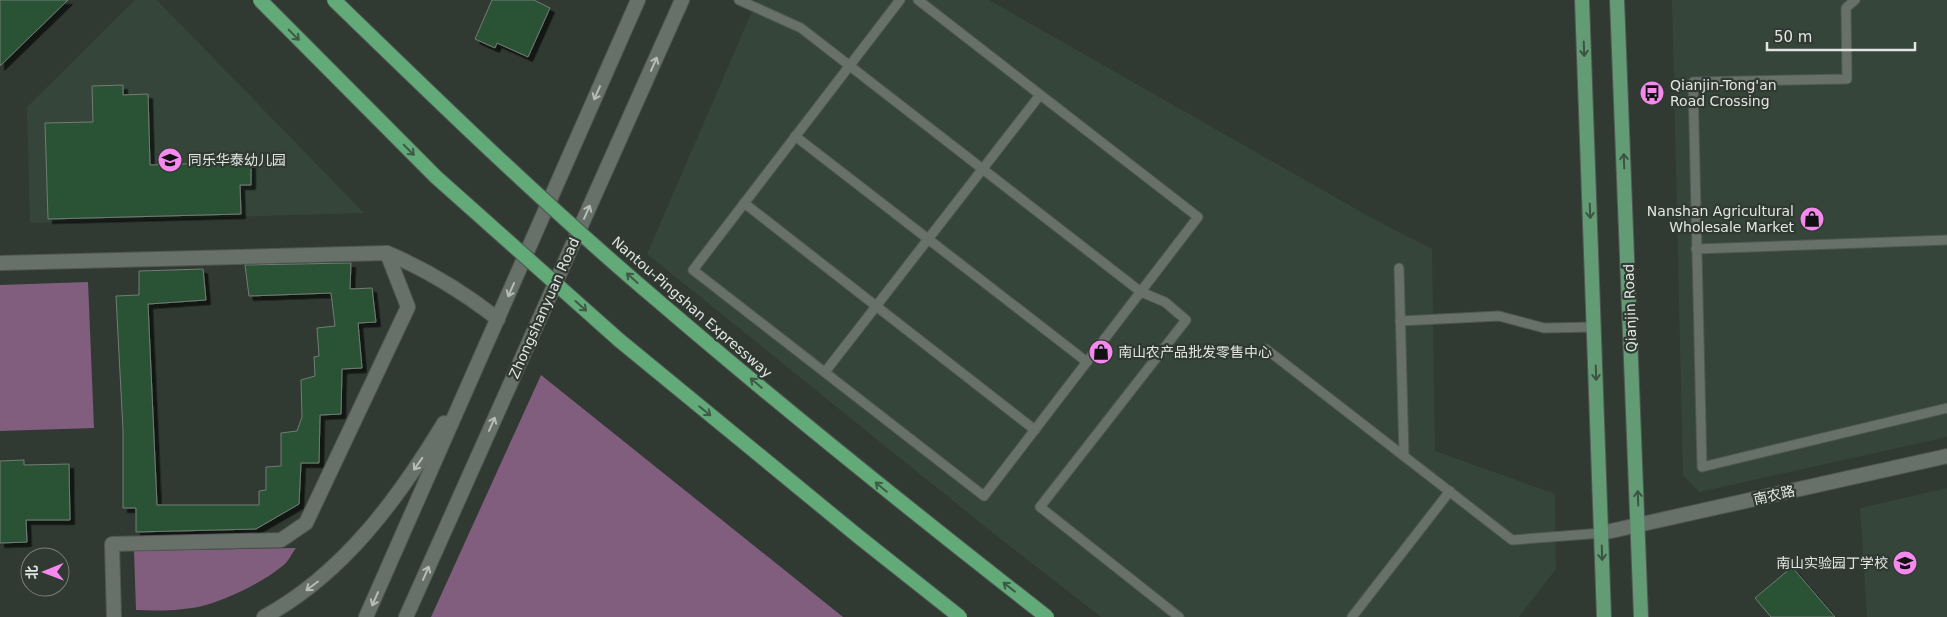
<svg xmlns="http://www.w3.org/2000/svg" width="1947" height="617" font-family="'DejaVu Sans','Noto Sans SC',sans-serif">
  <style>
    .built { fill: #36453a }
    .forest { fill: #825e7e }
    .building { fill: #2b5236; stroke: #727c74; filter: url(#shadow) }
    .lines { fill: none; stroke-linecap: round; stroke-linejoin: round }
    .service-casing { stroke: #505752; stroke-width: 11 }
    .minor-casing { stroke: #505752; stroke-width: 16 }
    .tertiary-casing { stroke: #505752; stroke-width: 16 }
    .secondary-casing { stroke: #505752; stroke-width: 16 }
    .primary-casing { stroke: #505752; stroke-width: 16 }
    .service { stroke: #677169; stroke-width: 9 }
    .minor { stroke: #677169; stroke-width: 14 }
    .tertiary { stroke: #677169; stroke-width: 14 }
    .secondary { stroke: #677169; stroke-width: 14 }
    .primary { stroke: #639c74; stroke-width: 14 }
    .trunk-bridge-casing { stroke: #505752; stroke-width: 16; stroke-linecap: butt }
    .trunk-bridge { stroke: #62aa78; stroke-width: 14 }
    .oneway { stroke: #3f5b47 }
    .oneway2 { stroke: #3d5242 }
    .oneway3 { stroke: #b6bdb8 }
    .labels { text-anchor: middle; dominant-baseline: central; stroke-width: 4.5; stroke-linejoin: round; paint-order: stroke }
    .poi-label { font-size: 14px; fill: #e1e6e2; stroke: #303932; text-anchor: start }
    .street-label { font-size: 14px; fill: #e1e6e2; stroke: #303932 }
  </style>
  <defs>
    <filter id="shadow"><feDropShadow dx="4.5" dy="4.5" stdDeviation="0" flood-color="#0009"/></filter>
  </defs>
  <rect width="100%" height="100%" fill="#303932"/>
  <g class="built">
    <path d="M135 0H157L364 213 30 223 27 107Z"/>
    <path d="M757 0H989L1370 217 1432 249 1435 451 1555 494 1556 569 1519 617H1101L993 533 647 254Z"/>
    <path d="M1672 0H1947V437L1699 492 1683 475Z"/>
    <path d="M1947 488V617H1867L1860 508Z"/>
  </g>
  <g class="forest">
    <path d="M88 282 94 428 0 431V285Z"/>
    <path d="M541 375 843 617H431Z"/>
    <path d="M296 548C292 553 289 560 285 564 265 581 231 598 206 605 184 611 158 611 136 610L134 551Z"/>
  </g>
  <g class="building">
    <path d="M0 0H68L0 66Z"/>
    <path d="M492 0H534L550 8 528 57 497 43 495 48 475 39Z"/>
    <path d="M123 85V95L148 94 150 165 251 162V185H240L241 214 48 219 45 123 93 122 92 86Z"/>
    <path d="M351 263 350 289 372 288 376 322 358 323 362 368 342 369 341 414 320 415 319 463H301L299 504 256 529 136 532V508H123V430L116 296 139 295V271L203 269 206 300 148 304 157 505H259V491L266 490V467L281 466V433L297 431 302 417 301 380 315 376 314 357 319 356 317 328 335 326 331 293 249 296 245 265Z"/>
    <path d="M24 460V465L69 464 70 520H26L27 542 0 543V461Z"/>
    <path d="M1792 567 1835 617H1771L1755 598Z"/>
  </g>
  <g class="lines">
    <defs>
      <g id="service">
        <path d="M739 0 801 28 1141 292 1165 302 1186 320 1040 507 1179 617"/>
        <path d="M900 0 693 270 984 496 1198 217 918 0"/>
        <path d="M1855 0 1846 8 1847 79 1693 82 1702 467 1947 408"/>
        <path d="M795 136 1087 362"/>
        <path d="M744 203 1035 430"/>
        <path d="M1696 249 1947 240"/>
        <path d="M1399 268 1404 456"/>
        <path d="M1400 321 1499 316 1544 328 1594 327"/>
        <path d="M1266 349 1512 540 1602 533"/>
        <path d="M825 372 1040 95"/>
        <path d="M1352 617 1450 491"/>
      </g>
      <g id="minor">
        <path d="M0 263 387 253C428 270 463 292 498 319"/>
        <path d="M114 617 112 544 281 540 306 523 408 307 387 253"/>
      </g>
      <path id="tertiary" d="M1602 533 1947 456"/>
      <g id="secondary">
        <path d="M264 617C343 574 398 499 444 423"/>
        <path d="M366 617 638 0"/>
        <path d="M406 617 682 0"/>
      </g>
      <g id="primary">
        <path d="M1582 0 1604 617"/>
        <path d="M1617 0 1641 617"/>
      </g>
    </defs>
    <use href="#service" class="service-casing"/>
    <use href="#minor" class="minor-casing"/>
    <use href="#tertiary" class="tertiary-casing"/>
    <use href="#secondary" class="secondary-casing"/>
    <use href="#primary" class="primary-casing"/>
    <use href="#service" class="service"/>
    <use href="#minor" class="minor"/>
    <use href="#tertiary" class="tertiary"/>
    <use href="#secondary" class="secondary"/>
    <use href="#primary" class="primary"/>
    <defs>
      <g id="trunk-bridge">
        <path d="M260 0 436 177 619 340 859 537 960 617"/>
        <path d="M334 0C440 103 545 205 657 300 784 409 915 514 1047 617"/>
      </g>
    </defs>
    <use href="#trunk-bridge" class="trunk-bridge-casing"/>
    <use href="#trunk-bridge" class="trunk-bridge"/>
  </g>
  <defs><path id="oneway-shaft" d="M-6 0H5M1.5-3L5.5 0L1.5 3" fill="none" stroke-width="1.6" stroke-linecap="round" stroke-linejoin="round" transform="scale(1.25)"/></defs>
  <g class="oneway">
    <use href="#oneway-shaft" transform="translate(294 35) rotate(45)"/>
    <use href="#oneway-shaft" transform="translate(409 150) rotate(45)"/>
    <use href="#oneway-shaft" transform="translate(632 278) rotate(-138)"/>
    <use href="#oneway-shaft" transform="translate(581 306) rotate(42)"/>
    <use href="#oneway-shaft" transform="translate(756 383) rotate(-140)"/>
    <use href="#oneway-shaft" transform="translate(705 411) rotate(39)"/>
    <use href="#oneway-shaft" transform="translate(881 487) rotate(-140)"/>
    <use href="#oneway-shaft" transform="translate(1009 587) rotate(-142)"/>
  </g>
  <g class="oneway2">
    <use href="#oneway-shaft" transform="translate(1584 49) rotate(88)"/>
    <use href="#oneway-shaft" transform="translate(1624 161) rotate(-92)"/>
    <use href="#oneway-shaft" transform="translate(1590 211) rotate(88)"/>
    <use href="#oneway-shaft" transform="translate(1596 373) rotate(88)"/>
    <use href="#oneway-shaft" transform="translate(1638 498) rotate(-92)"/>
    <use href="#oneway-shaft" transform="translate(1602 553) rotate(88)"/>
  </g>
  <g class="oneway3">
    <use href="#oneway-shaft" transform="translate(654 64) rotate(-66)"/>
    <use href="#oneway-shaft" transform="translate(597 93) rotate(114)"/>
    <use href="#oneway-shaft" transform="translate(587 212) rotate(-66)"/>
    <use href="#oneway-shaft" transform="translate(511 290) rotate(114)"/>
    <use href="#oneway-shaft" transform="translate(492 424) rotate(-66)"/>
    <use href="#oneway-shaft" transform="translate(418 464) rotate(125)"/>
    <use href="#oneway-shaft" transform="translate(426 573) rotate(-66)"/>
    <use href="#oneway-shaft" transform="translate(312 586) rotate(143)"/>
    <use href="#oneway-shaft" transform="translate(375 599) rotate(114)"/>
  </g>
  <defs>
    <symbol id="bus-disc" viewBox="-11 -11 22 22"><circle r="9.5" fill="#f689ee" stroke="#303932"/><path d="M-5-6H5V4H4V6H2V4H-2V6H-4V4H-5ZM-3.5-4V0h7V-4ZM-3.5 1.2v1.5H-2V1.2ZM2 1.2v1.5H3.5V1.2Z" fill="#111"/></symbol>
    <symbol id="school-disc" viewBox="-11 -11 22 22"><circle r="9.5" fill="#f689ee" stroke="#303932"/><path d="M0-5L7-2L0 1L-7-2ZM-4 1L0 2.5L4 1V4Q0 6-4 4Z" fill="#111"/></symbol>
    <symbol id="shop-disc" viewBox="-11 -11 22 22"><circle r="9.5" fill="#f689ee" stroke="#303932"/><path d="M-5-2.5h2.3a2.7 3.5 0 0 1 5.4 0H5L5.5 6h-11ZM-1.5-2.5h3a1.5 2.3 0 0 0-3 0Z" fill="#111"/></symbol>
  </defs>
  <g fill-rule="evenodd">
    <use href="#bus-disc" x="1638" y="79" width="28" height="28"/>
    <use href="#school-disc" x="156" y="146" width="28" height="28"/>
    <use href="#shop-disc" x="1798" y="205" width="28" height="28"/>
    <use href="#shop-disc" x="1087" y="338" width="28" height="28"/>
    <use href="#school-disc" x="1891" y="549" width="28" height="28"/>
  </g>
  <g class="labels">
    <g class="poi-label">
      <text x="1670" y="85">Qianjin-Tong'an<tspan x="1670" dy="16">Road Crossing</tspan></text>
      <text x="188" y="160">同乐华泰幼儿园</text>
      <text x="1794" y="211" text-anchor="end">Nanshan Agricultural<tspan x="1794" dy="16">Wholesale Market</tspan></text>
      <text x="1118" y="352">南山农产品批发零售中心</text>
      <text x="1888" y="563" text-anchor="end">南山实验园丁学校</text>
    </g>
    <g class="street-label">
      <text transform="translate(692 307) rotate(41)">Nantou-Pingshan Expressway</text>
      <text transform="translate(544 308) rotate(-66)">Zhongshanyuan Road</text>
      <text transform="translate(1630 308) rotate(-92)">Qianjin Road</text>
      <text transform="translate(1774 495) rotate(-13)">南农路</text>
    </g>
  </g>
  <g transform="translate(45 572) rotate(269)"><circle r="24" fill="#303932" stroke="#777e78"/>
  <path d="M0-4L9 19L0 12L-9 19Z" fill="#f689ee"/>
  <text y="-8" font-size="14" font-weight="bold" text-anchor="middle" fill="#e1e6e2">北</text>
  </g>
  <path d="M1767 42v8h148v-8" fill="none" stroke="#e1e6e2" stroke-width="2.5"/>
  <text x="1774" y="42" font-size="15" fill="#e1e6e2" stroke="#303932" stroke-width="4" paint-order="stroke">50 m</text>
</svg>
